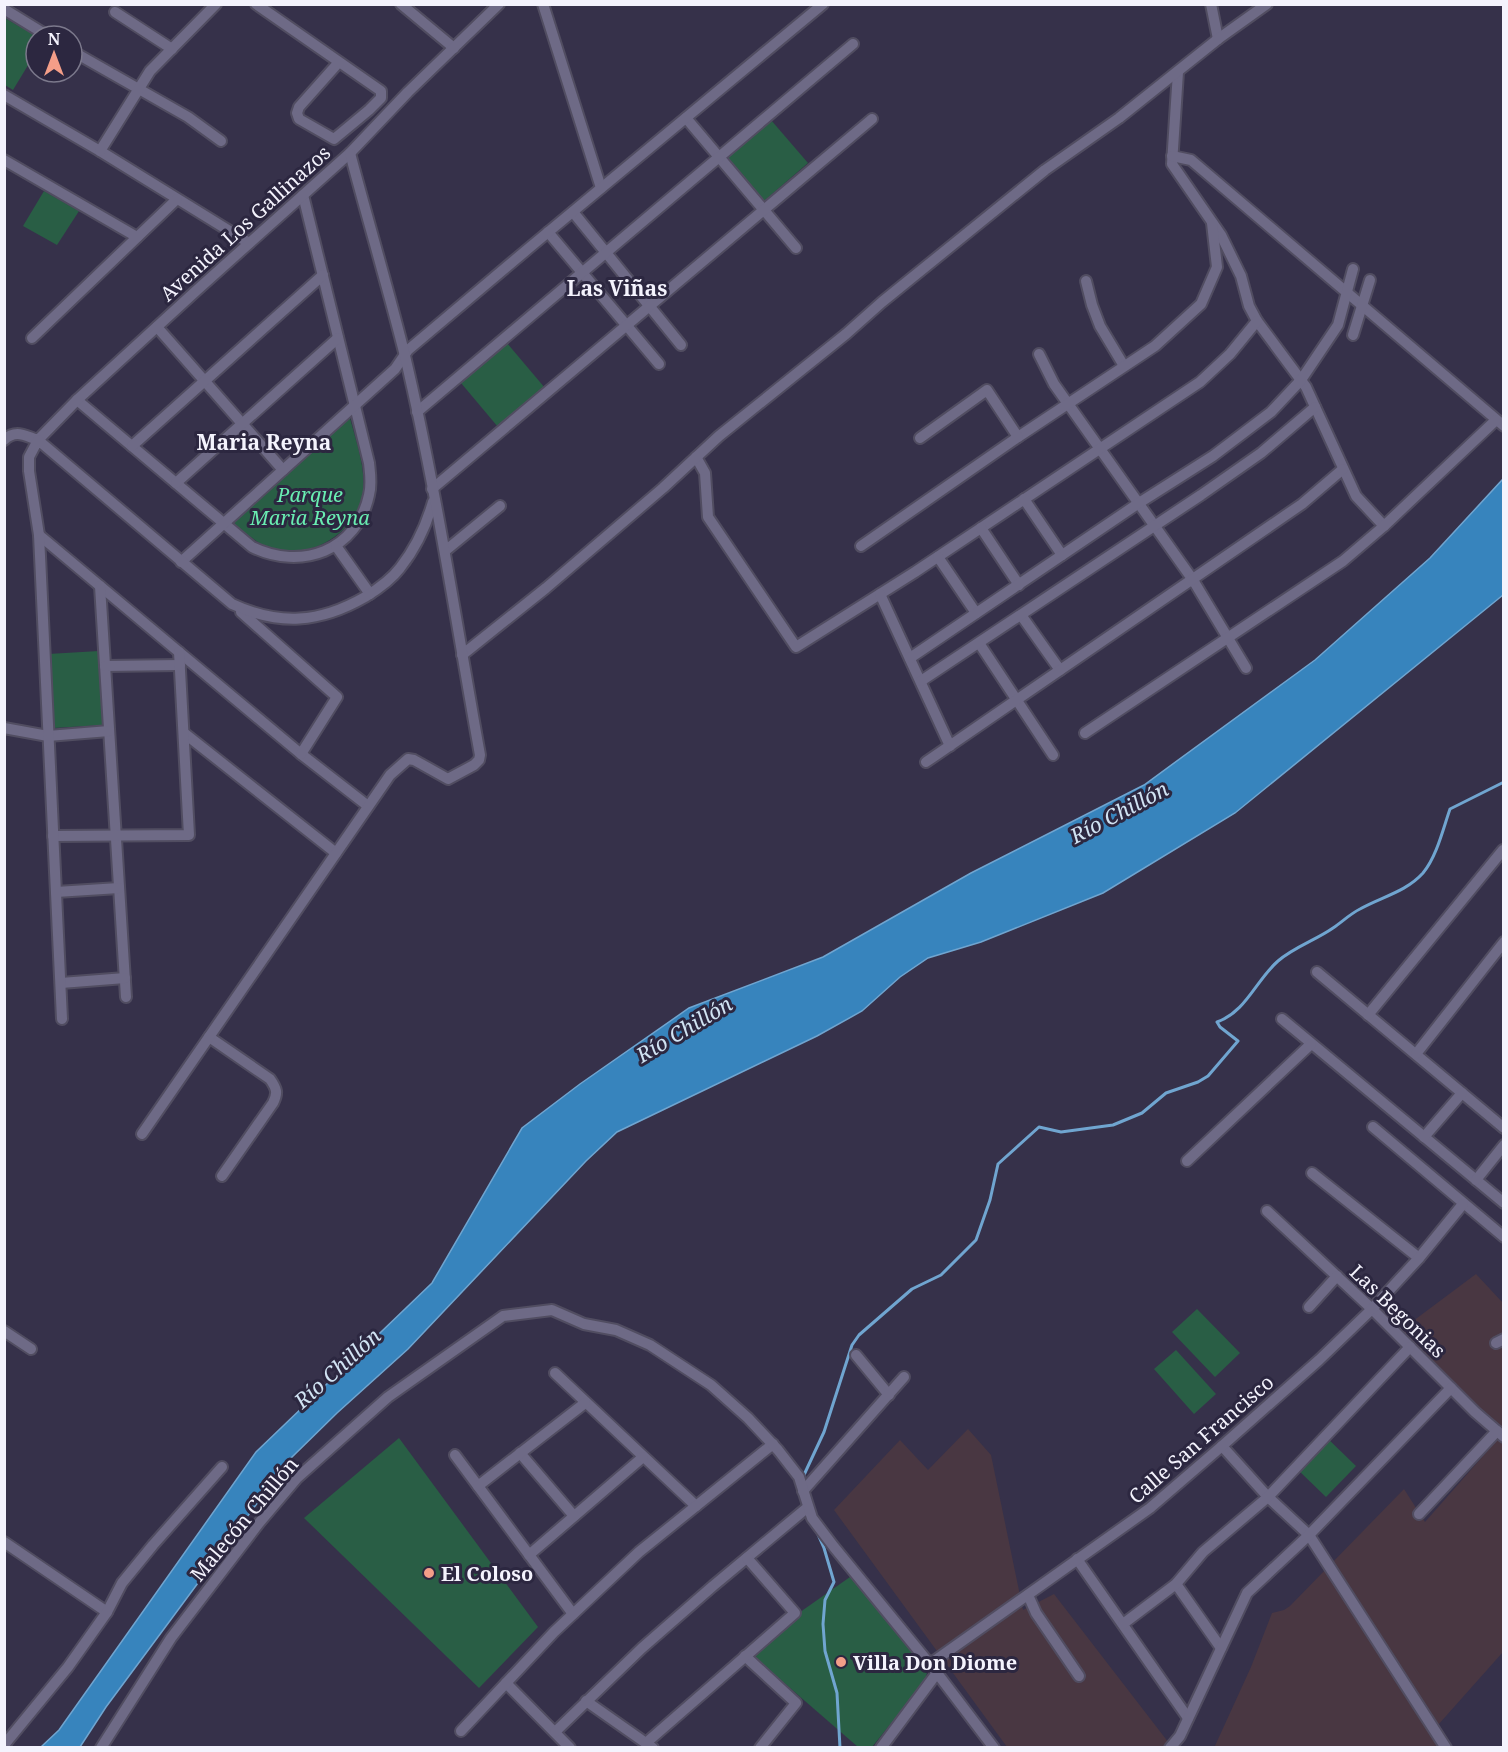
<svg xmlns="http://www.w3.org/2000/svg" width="1508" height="1752" font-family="'Noto Serif',serif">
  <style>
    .industrial { fill: #493742 }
    .green { fill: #295e45 }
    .water { fill: #3784bd; stroke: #70a5d0; stroke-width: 1.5 }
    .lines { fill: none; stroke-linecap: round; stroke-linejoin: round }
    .stream { stroke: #70a5d0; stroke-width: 3 }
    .minor-casing { stroke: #514d61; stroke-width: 14 }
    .minor { stroke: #6e6a86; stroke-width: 10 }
    .poi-dot { fill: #f49e88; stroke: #2c2740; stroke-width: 2 }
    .labels { text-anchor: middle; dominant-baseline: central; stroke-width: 6; stroke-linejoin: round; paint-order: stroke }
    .street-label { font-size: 20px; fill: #f4f3fd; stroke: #2c2740 }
    .park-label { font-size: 20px; font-style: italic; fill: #69edb1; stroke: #2c2740 }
    .poi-label { font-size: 20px; font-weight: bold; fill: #f4f3fd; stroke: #2c2740; text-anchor: start }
    .neighbourhood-label { font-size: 21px; font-weight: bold; fill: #f4f3fd; stroke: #2c2740 }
    .water-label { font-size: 21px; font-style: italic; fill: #d1e3f3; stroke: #2c2740 }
  </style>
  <rect width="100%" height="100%" fill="#36314a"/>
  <g class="industrial">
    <path d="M1476 1274 1503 1303V1652L1430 1734 1439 1747 1214 1748 1251 1667 1272 1613 1284 1610 1290 1606 1404 1489 1425 1522 1498 1439 1393 1336Z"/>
    <path d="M968 1429 991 1455 1023 1610 1054 1594 1172 1747H1007L834 1510 900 1440 928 1470Z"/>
  </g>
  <g class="green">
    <path d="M5 18 36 36V52L13 90 5 85Z"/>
    <path d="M771 120 808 163 764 201 727 158Z"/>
    <path d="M44 191 79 211 57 245 23 226Z"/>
    <path d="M507 343 545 388 498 427 461 383Z"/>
    <path d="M350 418C356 441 366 468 363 492 357 532 314 558 276 550 259 546 246 533 233 523Z"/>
    <path d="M99 651 103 725 53 728 48 654Z"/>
    <path d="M1197 1309 1240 1353 1215 1377 1172 1332Z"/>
    <path d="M1176 1350 1216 1394 1194 1414 1154 1369Z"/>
    <path d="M1325 1436 1356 1466 1326 1497 1295 1467Z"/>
    <path d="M399 1438 538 1627 479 1688 304 1518Z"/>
    <path d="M850 1577 928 1668 925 1681 872 1747H858L753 1656 803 1610Z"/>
  </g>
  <path class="water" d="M1503 479V595L1235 813 1103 893 981 942 928 958 900 977 862 1011 817 1036 617 1132 586 1161 408 1349 337 1413 290 1459 106 1707 80 1747H41L59 1730 256 1452 432 1283 522 1128 580 1084 689 1008 823 957 971 873 1144 785 1315 660 1430 558Z"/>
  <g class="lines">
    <g class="stream">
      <path d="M803 1477 824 1432 852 1345 859 1335 912 1289 941 1275 976 1240 990 1200 998 1164 1039 1127 1061 1132 1113 1125 1142 1113 1166 1093 1198 1082 1208 1076 1238 1041 1220 1027 1217 1022C1246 1012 1256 980 1278 961 1294 947 1316 940 1333 928 1342 922 1350 914 1360 909 1381 897 1406 892 1423 873 1437 856 1443 829 1450 809L1504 782"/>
      <path d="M816 1530 824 1548 834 1582 825 1600 823 1624 825 1651 837 1693 840 1748"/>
    </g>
    <defs>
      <g id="minor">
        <path d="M256 4 381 91V98L369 110 334 139 299 119 297 113 299 107 339 62"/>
        <path d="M401 4 454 48"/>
        <path d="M543 4 601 188"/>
        <path d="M1211 4 1218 39"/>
        <path d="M4 9 48 36"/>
        <path d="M115 12 172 49"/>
        <path d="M72 51 188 117 221 141"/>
        <path d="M1178 72 1172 164 1221 235 1241 276 1249 306 1257 321 1306 387 1356 496 1384 526"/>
        <path d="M4 95 100 151 249 243"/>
        <path d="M686 118 796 248"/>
        <path d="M100 151 150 71 216 4"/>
        <path d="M1172 156 1191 160 1504 426"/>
        <path d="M4 160 137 237"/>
        <path d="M573 212 681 345"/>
        <path d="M548 232 659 364"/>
        <path d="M1086 281 1092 305 1100 326 1124 366"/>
        <path d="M157 327 283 470"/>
        <path d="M1353 335 1370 280"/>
        <path d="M32 338 177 199"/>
        <path d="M1039 354 1054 384 1193 580 1246 668"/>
        <path d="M77 400 252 547C301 571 357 551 369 495 372 484 370 473 369 463L303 195"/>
        <path d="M417 412 853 44"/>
        <path d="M1018 437 1155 346 1201 304 1217 267 1212 223"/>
        <path d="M4 440C16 429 25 436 38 440L77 400 197 290 350 153 408 92 499 4"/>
        <path d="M132 446 323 275"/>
        <path d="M696 457 705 473 708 517 796 647 915 572 1200 382 1230 354 1257 321"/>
        <path d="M176 483 338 338"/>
        <path d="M432 489 872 119"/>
        <path d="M1024 499 1062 555"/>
        <path d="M981 528 1019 585"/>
        <path d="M39 535 301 754 368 806"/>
        <path d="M336 546 370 594"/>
        <path d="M861 546 1018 437 987 390 920 438"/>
        <path d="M445 551 500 506"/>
        <path d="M938 557 976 613"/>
        <path d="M181 562 395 369 408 350 529 248 823 4"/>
        <path d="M100 586 126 997"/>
        <path d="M880 594 950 746"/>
        <path d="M241 612 337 697 301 754"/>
        <path d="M1021 615 1060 670"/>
        <path d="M979 643 1053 755"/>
        <path d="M462 655 546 588 663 488 719 436 846 334 882 302 1045 170 1119 118 1218 39 1267 4"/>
        <path d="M910 658 1139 503 1213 456 1271 412 1301 380 1338 325 1353 269"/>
        <path d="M105 666 180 665"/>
        <path d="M921 681 1201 495 1261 453 1315 407"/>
        <path d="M4 728 48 736 109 731"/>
        <path d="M184 733 336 853"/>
        <path d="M1085 733 1343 561 1384 526 1496 420"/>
        <path d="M926 762 1302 504 1343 469"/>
        <path d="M53 836 189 835 179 652"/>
        <path d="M56 892 119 888"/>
        <path d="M1317 972 1504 1128"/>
        <path d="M61 983 125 978"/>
        <path d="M1368 1015 1503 850"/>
        <path d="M62 1019 39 535 29 471V457L38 440 232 604C279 626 320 623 365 597 378 589 391 580 400 568 416 548 426 526 433 502"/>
        <path d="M1282 1019 1504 1203"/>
        <path d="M209 1037 270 1079C277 1089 278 1093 273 1103L222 1176"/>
        <path d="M1416 1054 1504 942"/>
        <path d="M1373 1127 1504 1237"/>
        <path d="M142 1134 390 775 408 759 414 760 448 779 474 765 479 760 480 755C456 622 436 487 405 356 388 288 368 221 350 153"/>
        <path d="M1424 1137 1462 1093"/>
        <path d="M1187 1161 1311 1044"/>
        <path d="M1312 1173 1419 1258"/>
        <path d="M1476 1180 1504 1145"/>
        <path d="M1267 1211 1372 1309 1475 1412 1504 1437"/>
        <path d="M1309 1307 1337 1276"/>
        <path d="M4 1331 31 1349"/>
        <path d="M1496 1343 1504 1339"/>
        <path d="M856 1355 889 1395"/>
        <path d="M555 1373 696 1506"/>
        <path d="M1222 1446 1268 1497 1309 1535 1446 1748"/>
        <path d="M520 1453 574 1516"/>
        <path d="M455 1455 573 1614"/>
        <path d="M478 1486 585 1403"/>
        <path d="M803 1491 904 1377"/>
        <path d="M1419 1514 1497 1431"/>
        <path d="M4 1542 107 1612"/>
        <path d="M529 1555 643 1457"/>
        <path d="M1077 1559 1188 1718"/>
        <path d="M1176 1584 1221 1648"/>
        <path d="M1028 1595 1036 1613 1079 1676"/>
        <path d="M1123 1624 1176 1584 1203 1552 1268 1497 1410 1347"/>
        <path d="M745 1656 796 1703 760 1748"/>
        <path d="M930 1664 1150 1508 1222 1446 1319 1360 1372 1309 1419 1258 1463 1204"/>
        <path d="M506 1683 570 1748"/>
        <path d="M586 1701 653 1748"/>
        <path d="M461 1731 554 1632 639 1552 773 1444"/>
        <path d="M555 1732 642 1648 713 1586 808 1507"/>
        <path d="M646 1743 795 1613 747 1558"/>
        <path d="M4 1745 68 1667 107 1612 122 1583 153 1545 222 1467"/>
        <path d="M101 1748 171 1638 259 1523 297 1478 388 1397 503 1316 552 1310 584 1324 616 1330 650 1345 711 1385 748 1418 778 1450 799 1477 812 1518 834 1547 937 1673 994 1748"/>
        <path d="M881 1748 937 1673"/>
        <path d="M1170 1748 1180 1736 1247 1593 1309 1535 1451 1388"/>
      </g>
    </defs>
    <use href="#minor" class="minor-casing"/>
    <use href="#minor" class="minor"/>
  </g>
  <g class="poi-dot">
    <circle cx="429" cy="1573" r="6"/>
    <circle cx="841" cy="1662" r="6"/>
  </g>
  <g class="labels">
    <g class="street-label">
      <text transform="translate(245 223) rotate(-42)">Avenida Los Gallinazos</text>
      <text transform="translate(1398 1311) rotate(44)">Las Begonias</text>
      <text transform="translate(1201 1439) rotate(-41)">Calle San Francisco</text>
      <text transform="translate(244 1519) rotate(-50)">Malecón Chillón</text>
    </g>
    <g class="park-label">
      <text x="310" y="494">Parque<tspan x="310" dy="23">Maria Reyna</tspan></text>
    </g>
    <g class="poi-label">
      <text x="441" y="1573">El Coloso</text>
      <text x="853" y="1662">Villa Don Diome</text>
    </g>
    <g class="neighbourhood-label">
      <text x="617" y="288">Las Viñas</text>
      <text x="264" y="442">Maria Reyna</text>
    </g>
    <g class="water-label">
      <text transform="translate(1119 812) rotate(-28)">Río Chillón</text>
      <text transform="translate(684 1029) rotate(-31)">Río Chillón</text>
      <text transform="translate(337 1368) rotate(-42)">Río Chillón</text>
    </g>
  </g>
  <rect width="1508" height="1752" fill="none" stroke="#f4f3fd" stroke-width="12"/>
  <g transform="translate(54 54)"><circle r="28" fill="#2c2740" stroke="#7c798c" stroke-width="1.5"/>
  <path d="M0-4.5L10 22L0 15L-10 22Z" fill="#f49e88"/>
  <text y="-9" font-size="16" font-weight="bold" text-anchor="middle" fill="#f4f3fd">N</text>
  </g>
</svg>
